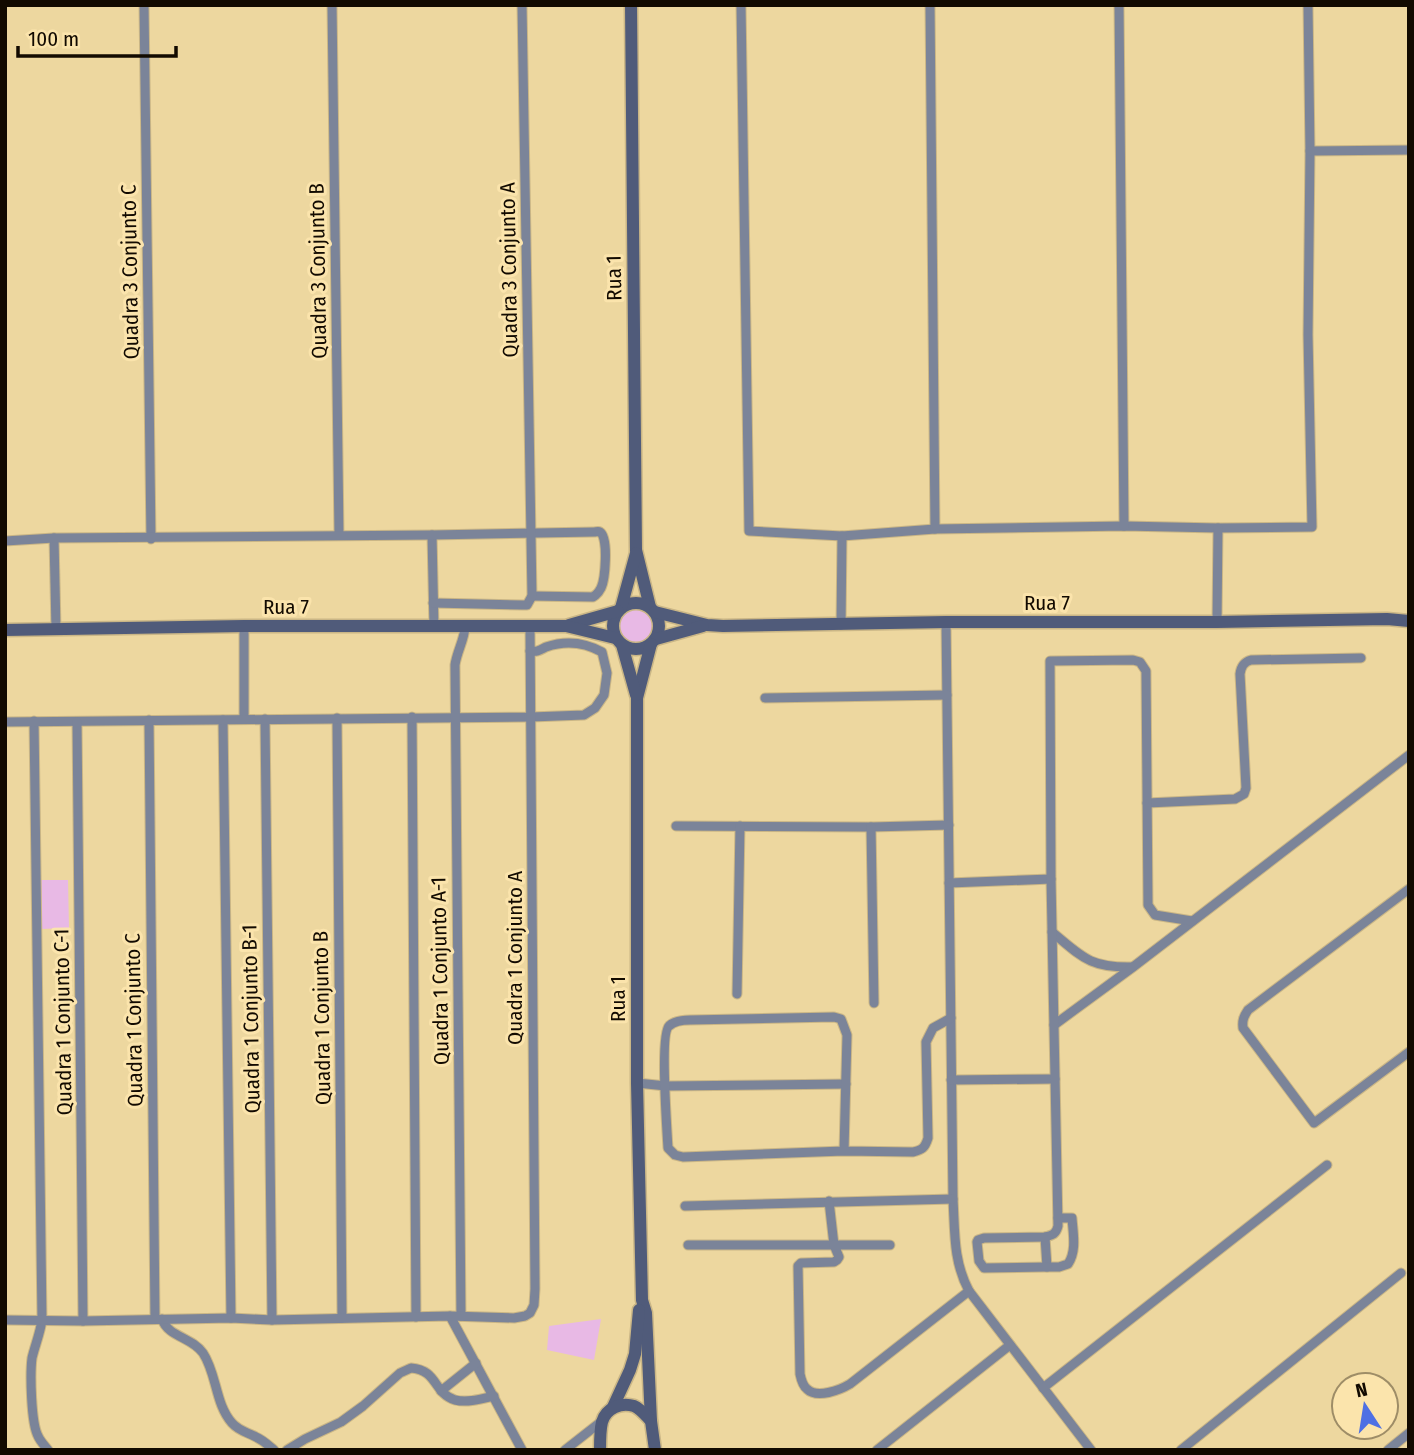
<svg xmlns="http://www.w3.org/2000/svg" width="1414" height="1455" font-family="'Fira Sans Condensed',sans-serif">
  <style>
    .green { fill: #e8b9e5 }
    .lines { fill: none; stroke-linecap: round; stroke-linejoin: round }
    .street-casing { stroke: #cab686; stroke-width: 11 }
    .secondary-casing { stroke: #cab686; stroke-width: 15 }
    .street { stroke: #7b8499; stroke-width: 9 }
    .secondary { stroke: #505b7a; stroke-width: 12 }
    .labels { text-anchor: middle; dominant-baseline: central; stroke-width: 6; stroke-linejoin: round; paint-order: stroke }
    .street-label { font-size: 21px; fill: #120a00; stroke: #fbe4ac }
  </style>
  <rect width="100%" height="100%" fill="#edd79f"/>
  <g class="green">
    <circle cx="636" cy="626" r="19"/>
    <path d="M40 880H68L69 928 41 929Z"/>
    <path d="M601 1319 594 1360 547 1350 549 1326Z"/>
  </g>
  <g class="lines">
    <defs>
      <g id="street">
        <path d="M144 5 151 539"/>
        <path d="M332 5 339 535"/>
        <path d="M741 5 749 531 842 536 935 529 1124 526 1218 528 1312 527 1308 335 1310 151 1308 5"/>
        <path d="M930 5 935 529"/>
        <path d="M1119 5 1124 526"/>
        <path d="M1310 151 1409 150"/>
        <path d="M432 535 434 627"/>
        <path d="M54 538 56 629"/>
        <path d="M5 541 54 538 432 535 594 532C596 532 598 531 600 532 609 538 605 580 601 588 598 594 598 593 593 597L532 596"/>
        <path d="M433 603 522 605H527L532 596 522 5"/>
        <path d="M946 622 953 1199C955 1232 953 1261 969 1291L1091 1450"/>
        <path d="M1217 622 1218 528"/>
        <path d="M841 625 842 536"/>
        <path d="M244 626V718"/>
        <path d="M765 698 947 695"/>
        <path d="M412 717 416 1317"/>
        <path d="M337 718 342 1318"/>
        <path d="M265 719 272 1320"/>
        <path d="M149 720 155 1319"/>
        <path d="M223 720 231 1318"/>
        <path d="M34 721 42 1320C40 1334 35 1345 32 1358 30 1374 31 1423 38 1436 40 1441 45 1446 48 1450"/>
        <path d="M5 722 531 717 584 715 595 708 604 695 607 673 602 652C584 642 566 640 546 647 540 650 538 652 530 651"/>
        <path d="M77 722 83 1321"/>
        <path d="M1147 803 1235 799 1244 794 1246 788 1240 674C1241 666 1244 662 1251 660L1361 658"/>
        <path d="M676 826 871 827 949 825"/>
        <path d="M871 827 874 1003"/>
        <path d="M949 883 1051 879"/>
        <path d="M1409 889 1248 1010C1244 1016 1242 1020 1243 1028L1314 1123 1409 1052"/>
        <path d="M1052 932C1082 957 1090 968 1132 967"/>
        <path d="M737 994 740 826"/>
        <path d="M1054 1025 1133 967 1409 755"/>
        <path d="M951 1080 1055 1079"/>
        <path d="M637 1083 666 1086 846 1084"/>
        <path d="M844 1151 847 1035 841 1019 834 1017 690 1020C683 1020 674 1021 669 1026 660 1034 667 1131 668 1148L675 1155 683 1157 844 1151 913 1152C922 1150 925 1148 928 1138L926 1042 933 1028 951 1018"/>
        <path d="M685 1206 953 1199"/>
        <path d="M1045 1237 1047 1267H1059L1068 1264C1077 1251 1073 1233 1072 1218H1058"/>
        <path d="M688 1245H834L829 1201"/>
        <path d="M890 1245H834L839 1257 837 1260 834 1262 801 1263 798 1266 800 1374C801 1379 803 1386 807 1389 817 1399 840 1390 850 1384L969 1291"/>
        <path d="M1047 1267 984 1268 979 1261 977 1242 978 1240 984 1238 1045 1237C1053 1235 1056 1234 1058 1226L1051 879 1050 661 1133 660 1140 662 1146 671 1148 905 1155 915 1192 921"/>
        <path d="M450 1316 522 1450"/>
        <path d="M461 1316 455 665C457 651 464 641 465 627"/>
        <path d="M162 1319C168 1337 192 1337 203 1353 217 1374 215 1404 232 1423 239 1431 247 1432 256 1437 263 1440 268 1445 274 1450"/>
        <path d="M5 1320 83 1321 231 1318 272 1320 450 1316 514 1318 525 1316 530 1313 534 1305 535 1289 530 627"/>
        <path d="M1043 1388 1327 1165"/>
        <path d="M441 1391 476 1363"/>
        <path d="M287 1450 305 1439 341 1422 363 1406 400 1373 411 1368C438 1370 433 1393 455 1400 468 1403 481 1399 494 1396"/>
        <path d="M565 1450 602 1421"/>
        <path d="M877 1450 1010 1345"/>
        <path d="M1181 1450 1401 1273"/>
        <path d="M1388 1450 1409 1433"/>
      </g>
      <g id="secondary">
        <path d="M631 5 636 550 650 607"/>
        <circle cx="636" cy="626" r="23"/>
        <path d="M621 608 636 553"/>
        <path d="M655 612 707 625 723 626 946 622H1217L1387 619 1409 621"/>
        <path d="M569 625 618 611"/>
        <path d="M5 630 244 626H566L615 638"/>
        <path d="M656 639 703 626"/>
        <path d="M651 644 637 698V1083L642 1300 646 1313 651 1421"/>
        <path d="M622 645 636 695"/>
        <path d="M613 1407 630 1370 635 1354 639 1310"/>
        <path d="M600 1450C600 1441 600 1430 602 1422 606 1408 621 1402 634 1406 641 1409 646 1416 651 1421L655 1450"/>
      </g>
    </defs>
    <use href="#street" class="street-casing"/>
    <use href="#secondary" class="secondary-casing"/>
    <use href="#street" class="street"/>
    <use href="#secondary" class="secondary"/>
  </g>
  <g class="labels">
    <g class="street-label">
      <text transform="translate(509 270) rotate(-91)">Quadra 3 Conjunto A</text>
      <text transform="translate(318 271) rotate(-91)">Quadra 3 Conjunto B</text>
      <text transform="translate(130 272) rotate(-91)">Quadra 3 Conjunto C</text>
      <text transform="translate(614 278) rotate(-91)">Rua 1</text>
      <text x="1047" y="603">Rua 7</text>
      <text x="286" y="607">Rua 7</text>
      <text transform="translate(515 958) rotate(-90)">Quadra 1 Conjunto A</text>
      <text transform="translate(440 971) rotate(-91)">Quadra 1 Conjunto A-1</text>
      <text transform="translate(618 999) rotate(-90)">Rua 1</text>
      <text transform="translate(322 1018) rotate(-91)">Quadra 1 Conjunto B</text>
      <text transform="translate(251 1019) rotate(-91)">Quadra 1 Conjunto B-1</text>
      <text transform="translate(134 1020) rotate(-91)">Quadra 1 Conjunto C</text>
      <text transform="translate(63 1022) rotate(-91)">Quadra 1 Conjunto C-1</text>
    </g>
  </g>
  <rect width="1414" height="1455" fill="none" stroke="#120a00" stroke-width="14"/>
  <g transform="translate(1365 1406) rotate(348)"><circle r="33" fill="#fbe4ac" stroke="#9e8d67" stroke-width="2"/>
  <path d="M0-5L12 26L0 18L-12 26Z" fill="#4e70e4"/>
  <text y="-10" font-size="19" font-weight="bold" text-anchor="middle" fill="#120a00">N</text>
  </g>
  <path d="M18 46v10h158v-10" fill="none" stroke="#120a00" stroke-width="3.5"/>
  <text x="28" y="46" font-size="21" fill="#120a00" stroke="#fbe4ac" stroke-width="5" paint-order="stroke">100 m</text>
</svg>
